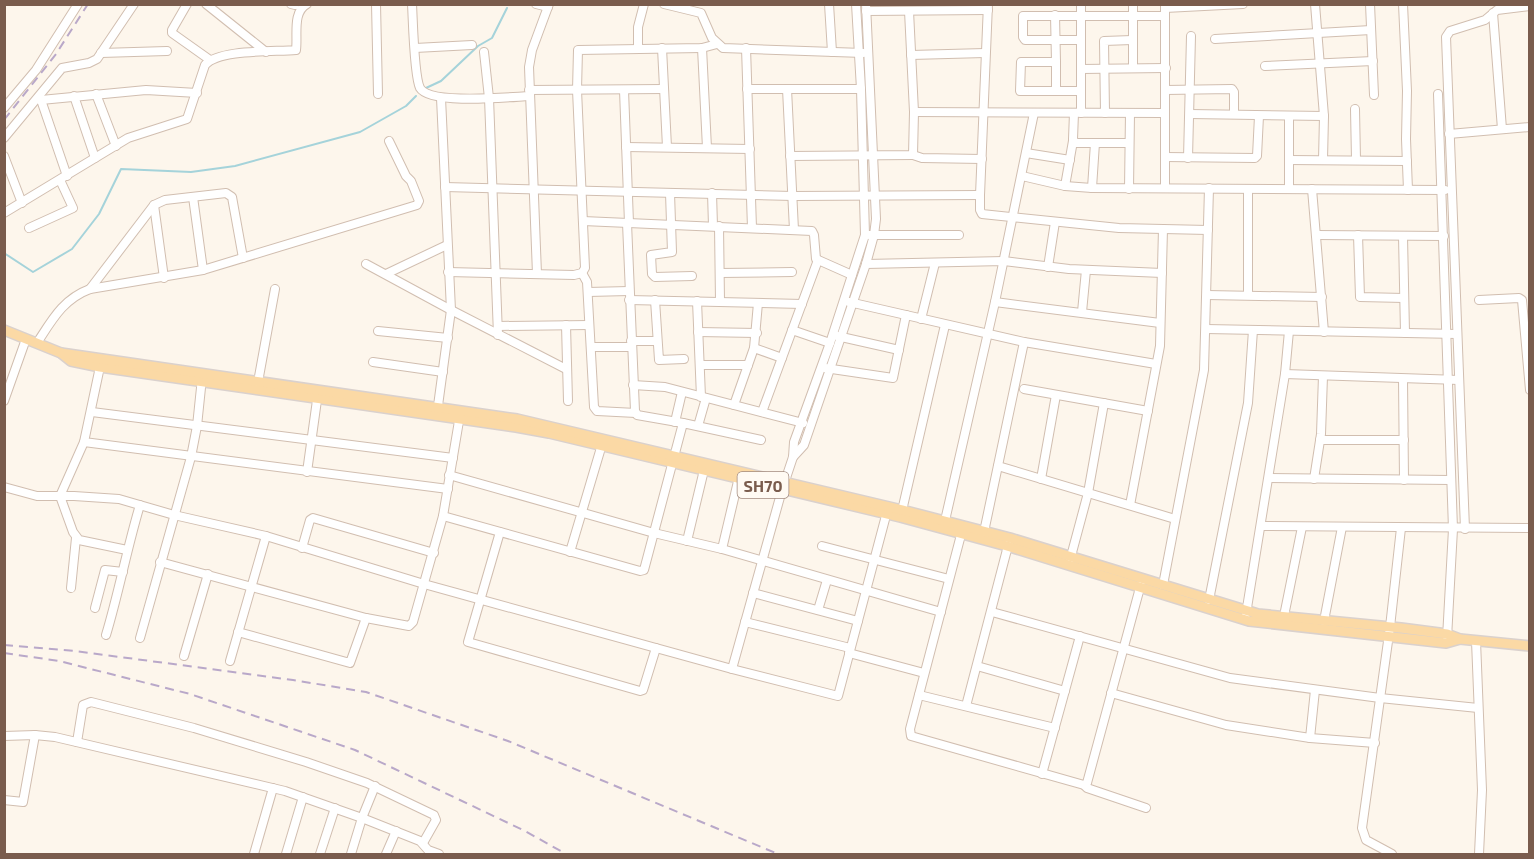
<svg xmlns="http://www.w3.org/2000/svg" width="1534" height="859" font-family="'Exo 2',sans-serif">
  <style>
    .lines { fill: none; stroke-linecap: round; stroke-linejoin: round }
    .stream { stroke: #a5d3da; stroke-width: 2 }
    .minor-casing { stroke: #d1beb0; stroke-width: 10 }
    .major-casing { stroke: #dad1cd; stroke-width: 12 }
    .minor { stroke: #fff; stroke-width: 8 }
    .major { stroke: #fbd9a5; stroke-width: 9 }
    .rail { stroke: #b9a8c9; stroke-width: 2; stroke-dasharray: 9 6; stroke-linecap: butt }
    .labels { text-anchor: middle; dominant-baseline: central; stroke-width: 5; stroke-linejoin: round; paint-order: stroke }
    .shield { fill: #fffaf3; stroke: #a28b7f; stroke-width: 1.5 }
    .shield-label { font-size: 16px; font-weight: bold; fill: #7a5c4d }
  </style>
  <rect width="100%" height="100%" fill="#fdf6ec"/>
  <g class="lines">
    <g class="stream">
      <path d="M426 88 441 81 478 46 492 38 507 8"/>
      <path d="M4 253 33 272 72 249 99 214 121 169 191 172 235 166 360 132 406 106 416 96"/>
    </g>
    <defs>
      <g id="minor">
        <path d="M187 4 172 30V33L210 60"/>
        <path d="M206 4 266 52"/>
        <path d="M291 4 295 5"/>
        <path d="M376 4 378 94"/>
        <path d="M412 4C413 21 414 76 420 88 430 105 509 97 529 96"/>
        <path d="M536 4 548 7"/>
        <path d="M664 4 701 13 712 38 723 48 863 53"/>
        <path d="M829 4 832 52"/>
        <path d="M988 4 980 195V210L982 214 1119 228 1208 230"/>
        <path d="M1133 4V68"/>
        <path d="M1370 4 1374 95"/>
        <path d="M1403 4 1407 91 1406 139 1408 190"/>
        <path d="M1165 8 1243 4"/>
        <path d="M866 11 988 10"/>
        <path d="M1493 13 1502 129"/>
        <path d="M1055 15 1056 62H1021L1020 91H1081"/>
        <path d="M1215 39 1371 30"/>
        <path d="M1081 40H1025L1023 37V16H1165"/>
        <path d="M415 48 472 45"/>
        <path d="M638 48V27L644 4"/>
        <path d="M662 48 667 147"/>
        <path d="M702 48 707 148"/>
        <path d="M746 48 752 228"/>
        <path d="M484 52 489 98 498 335"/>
        <path d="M101 53 167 51"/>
        <path d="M911 55 985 53"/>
        <path d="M1265 66 1373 61"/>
        <path d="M1081 69 1166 68"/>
        <path d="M747 89H861"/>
        <path d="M787 89 794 230"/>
        <path d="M529 90 664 89"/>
        <path d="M624 90 629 223"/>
        <path d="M1165 90 1232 89 1234 92V114"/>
        <path d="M1056 91V62"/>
        <path d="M96 94 116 146"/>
        <path d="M1438 94 1453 529 1447 638"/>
        <path d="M74 96 95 158"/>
        <path d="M40 97 67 176"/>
        <path d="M41 100 146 90 197 93"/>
        <path d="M4 108 36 70 78 4"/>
        <path d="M1355 109 1356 160"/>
        <path d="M914 112 1165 113"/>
        <path d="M1074 113 1073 139 1075 143H1129"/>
        <path d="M1081 113V4"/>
        <path d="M1105 113 1104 41 1132 40"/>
        <path d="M1190 114 1324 116 1315 4"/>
        <path d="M1449 134 1530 127"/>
        <path d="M4 138 62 68 89 63 97 59 134 4"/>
        <path d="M626 147 750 149"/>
        <path d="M1026 153 1070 160"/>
        <path d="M913 155 922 158 982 159"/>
        <path d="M4 156 22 203"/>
        <path d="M790 156 913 155 914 112 909 11"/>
        <path d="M1165 157 1255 158 1257 156 1259 116"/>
        <path d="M1188 158 1191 36"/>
        <path d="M1289 160 1407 161"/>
        <path d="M1323 160 1324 116"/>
        <path d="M1022 176 1065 186 1092 188 1445 190"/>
        <path d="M1065 186 1073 141"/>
        <path d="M445 187 793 196 980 195"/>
        <path d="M1092 188 1095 143"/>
        <path d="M1165 188V4"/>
        <path d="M1129 189 1130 113"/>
        <path d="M1289 189V116"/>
        <path d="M1312 189 1324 332"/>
        <path d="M670 193 672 252 651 255 652 274 655 277 692 276"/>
        <path d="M712 193 713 226"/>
        <path d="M193 197 203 270"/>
        <path d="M154 205 164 278"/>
        <path d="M4 213 128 138 187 119 205 65C219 49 274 52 296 50 298 35 292 12 307 4"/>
        <path d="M583 221 812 231 814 235 816 259 852 275"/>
        <path d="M627 223 635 411 637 415 683 423"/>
        <path d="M719 226 720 301"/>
        <path d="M29 228 73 208 60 180"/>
        <path d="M869 235H959"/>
        <path d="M1317 235 1444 236"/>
        <path d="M1358 235 1360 297 1404 298"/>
        <path d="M1403 236 1405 333"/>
        <path d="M366 264 451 310 566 369"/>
        <path d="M866 264 1004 261 1069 269 1162 273"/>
        <path d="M1048 267 1055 222"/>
        <path d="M448 272 574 275 582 273 585 268 577 90 578 50 702 48 717 44"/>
        <path d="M582 273 587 282 594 407 597 411 636 413"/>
        <path d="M720 273 792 272"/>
        <path d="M386 274 447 245"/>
        <path d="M537 274 529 67 532 50 549 4"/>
        <path d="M90 289 154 205 165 200 226 193 232 197 243 258"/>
        <path d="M588 292 629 291"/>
        <path d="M1207 295 1322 297"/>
        <path d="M1248 295V189"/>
        <path d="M629 300 802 304"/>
        <path d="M655 300 659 360 684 359"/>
        <path d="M1479 300 1519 298 1522 300 1530 390"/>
        <path d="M697 301 701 397"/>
        <path d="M849 302 1024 342 1156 364"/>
        <path d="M995 302 1160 323"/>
        <path d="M1082 312 1086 270"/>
        <path d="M921 319 935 263"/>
        <path d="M566 325 568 401"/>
        <path d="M498 326 589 325"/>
        <path d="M1206 329 1457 334"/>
        <path d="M792 330 830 343"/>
        <path d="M378 331 448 338"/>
        <path d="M698 332 757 333"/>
        <path d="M837 336 899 350"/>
        <path d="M631 341H657"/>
        <path d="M37 343C52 320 63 299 90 289L203 270 417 205 419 201 411 181 406 176 389 141"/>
        <path d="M591 347H631"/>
        <path d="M754 348 782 358"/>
        <path d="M101 362 84 442 448 489"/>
        <path d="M373 362 443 372"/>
        <path d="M700 365H748"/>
        <path d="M825 368 893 378 906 315"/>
        <path d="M1285 374 1459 380"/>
        <path d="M1403 379 1404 480"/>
        <path d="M258 382 275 289"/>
        <path d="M633 385 665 387 803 423"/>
        <path d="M1024 389 1148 411"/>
        <path d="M4 401 26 339"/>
        <path d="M734 405 754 348 758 303"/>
        <path d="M92 412 453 458"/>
        <path d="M762 412 818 260"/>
        <path d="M437 413 451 310 441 98"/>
        <path d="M675 422 682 392"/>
        <path d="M698 426 706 398"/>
        <path d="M1320 440H1404"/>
        <path d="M84 442 60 496 73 532 79 540 127 550"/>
        <path d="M793 457 804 445 866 264 874 235 876 219 866 4"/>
        <path d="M998 466 1175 519"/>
        <path d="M307 472 318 393"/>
        <path d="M449 475 654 533 722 549 941 612"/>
        <path d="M1269 478 1450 480"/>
        <path d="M1041 479 1056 395"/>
        <path d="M1314 479 1321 434 1323 376"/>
        <path d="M4 487 37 496H74L119 499 174 515 266 536 424 584 732 669 838 696 888 508"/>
        <path d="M1130 505 1160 346 1163 229"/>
        <path d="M901 515 945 325"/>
        <path d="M443 516 640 571 644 570 683 423 761 440"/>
        <path d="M944 525 995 302 1034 113"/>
        <path d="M1262 526 1530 528"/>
        <path d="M1465 529 1446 37 1450 31 1485 20 1497 10 1530 6"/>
        <path d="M962 531 910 729 911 736 1084 785 1087 783 1141 584"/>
        <path d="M500 532 468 642 640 691 643 690 656 648"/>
        <path d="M984 532 1024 342"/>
        <path d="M687 541 704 470"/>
        <path d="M822 546 949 579"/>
        <path d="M302 548 310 520 313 518 434 553"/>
        <path d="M722 549 740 473"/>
        <path d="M570 552 603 441"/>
        <path d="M1070 560 1088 493 1104 403"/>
        <path d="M160 562 366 618 409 626 413 622 443 516 460 415"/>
        <path d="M1163 585 1204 370 1209 188"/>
        <path d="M71 588 76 538"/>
        <path d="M753 593 858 621"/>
        <path d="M1209 600 1248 403 1253 330"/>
        <path d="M95 608 105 570 123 572"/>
        <path d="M818 610 827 580"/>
        <path d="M992 612 1230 678 1380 698 1478 708"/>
        <path d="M1246 614 1285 374 1289 331"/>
        <path d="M1284 616 1302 527"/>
        <path d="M1324 621 1342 527"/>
        <path d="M745 622 850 648"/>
        <path d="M238 632 350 663 366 618"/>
        <path d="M106 635C119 592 127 548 140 505"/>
        <path d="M140 638 191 457 197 426 202 378"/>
        <path d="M1476 641 1482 790 1479 854"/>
        <path d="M849 653 924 673"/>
        <path d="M184 656 208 574"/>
        <path d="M230 661 266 536"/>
        <path d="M977 666 1065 691"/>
        <path d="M732 669 782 490 793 457 794 442 830 343 865 235 861 89 856 4"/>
        <path d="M1111 693 1226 725 1310 738 1375 743"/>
        <path d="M919 695 1055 728"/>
        <path d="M966 706 1009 542"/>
        <path d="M4 736 35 735 55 737 285 791 362 818 420 841 428 850 439 854"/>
        <path d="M1310 738 1315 690"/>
        <path d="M77 742 83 705 91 702 194 728 306 762 367 783 434 815 436 820 423 843"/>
        <path d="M1042 774 1080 636"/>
        <path d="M1084 785 1087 788 1146 808"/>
        <path d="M4 800 23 802 35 735"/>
        <path d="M254 854 273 788"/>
        <path d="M286 854 303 797"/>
        <path d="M320 854 335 808"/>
        <path d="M351 854 362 818 375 786"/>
        <path d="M386 854 396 831"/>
        <path d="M1392 854 1366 840 1362 828 1390 627 1401 528"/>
      </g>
      <g id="major">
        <path d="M4 330 61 353 71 361 100 367 516 427 549 433 900 517 1007 546 1249 621 1446 643 1460 639"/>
        <path d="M61 353 517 419 902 510 1010 538 1258 614 1401 628 1447 634 1460 639 1530 646"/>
      </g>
    </defs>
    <use href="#minor" class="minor-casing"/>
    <use href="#major" class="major-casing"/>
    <use href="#minor" class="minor"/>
    <use href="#major" class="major"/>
    <g class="rail">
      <path d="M4 120 56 54 88 4"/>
      <path d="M4 645 75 651 293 680 366 692 508 741 778 854"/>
      <path d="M4 653 59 661 190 694 355 750 525 831 566 854"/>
    </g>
  </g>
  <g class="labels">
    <rect class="shield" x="737.5" y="472" width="51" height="26" rx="4.5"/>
    <g class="shield-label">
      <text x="763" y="485">SH70</text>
    </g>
  </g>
  <rect width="1534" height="859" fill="none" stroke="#7a5c4d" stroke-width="12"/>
</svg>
